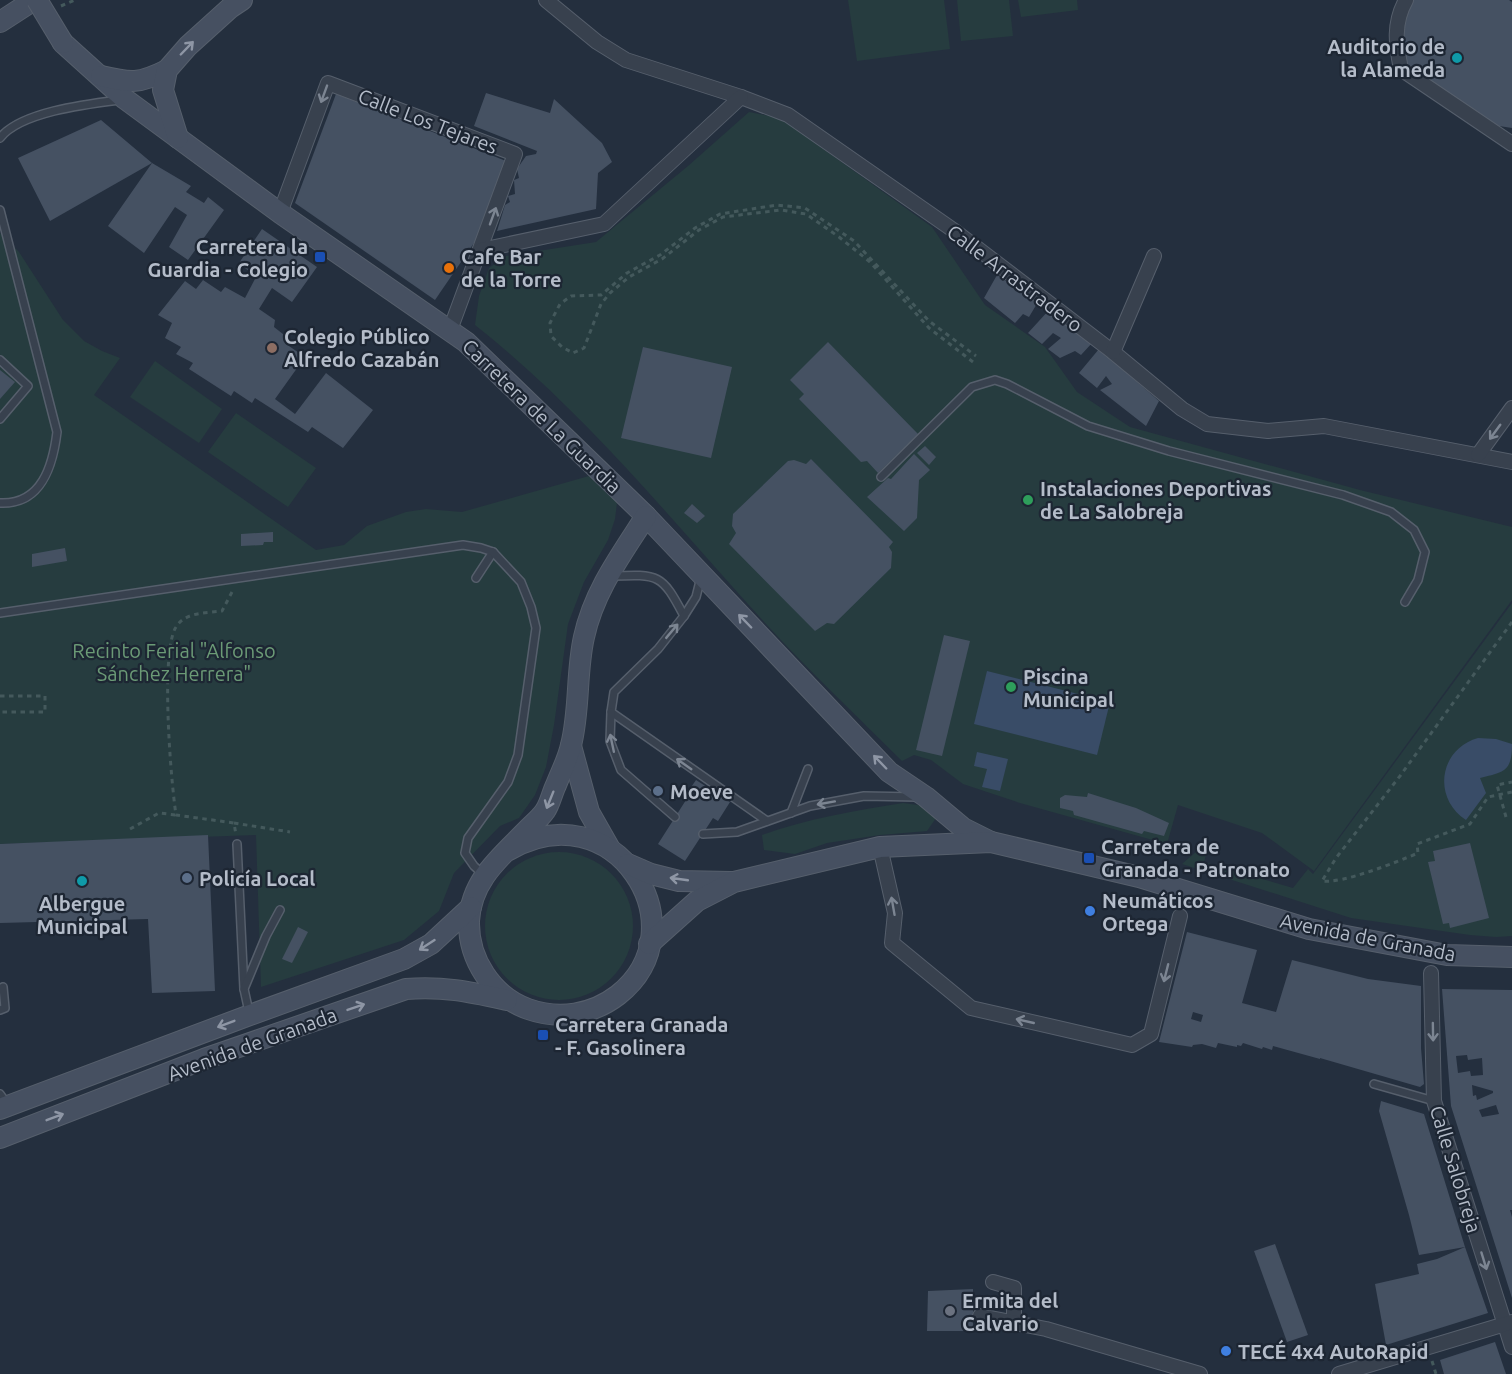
<svg xmlns="http://www.w3.org/2000/svg" width="1512" height="1374" font-family="Ubuntu,sans-serif">
  <style>
    .green { fill: #263c3f }
    .water { fill: #394c67 }
    .building { fill: #455162; fill-rule: evenodd }
    .lines { fill: none; stroke-linecap: round; stroke-linejoin: round }
    .lane-casing { stroke: #565f6c; stroke-width: 10 }
    .street-casing { stroke: #565f6c; stroke-width: 16 }
    .secondary-casing { stroke: #565f6c; stroke-width: 22 }
    .path { stroke: #44595c; stroke-width: 3; stroke-dasharray: 4.5 4.5; stroke-linecap: butt }
    .lane { stroke: #38414e; stroke-width: 7 }
    .street { stroke: #38414e; stroke-width: 14 }
    .secondary { stroke: #465061; stroke-width: 20 }
    .secondary-bridge-casing { stroke: #565f6c; stroke-width: 22; stroke-linecap: butt }
    .secondary-bridge { stroke: #465061; stroke-width: 20 }
    .oneway { stroke: #8e96a5 }
    .oneway2 { stroke: #7c8592 }
    .culture-dot { fill: #0f9aa8; stroke: #1d2633; stroke-width: 2 }
    .transit-dot { fill: #1a4fb4; stroke: #1d2633; stroke-width: 2 }
    .food-dot { fill: #e8710a; stroke: #1d2633; stroke-width: 2 }
    .education-dot { fill: #8d6e63; stroke: #1d2633; stroke-width: 2 }
    .leisure-dot { fill: #2e9e5b; stroke: #1d2633; stroke-width: 2 }
    .service-dot { fill: #5c6f8a; stroke: #1d2633; stroke-width: 2 }
    .shop-dot { fill: #3f7fe0; stroke: #1d2633; stroke-width: 2 }
    .worship-dot { fill: #6b7280; stroke: #1d2633; stroke-width: 2 }
    .labels { text-anchor: middle; dominant-baseline: central; stroke-width: 4.5; stroke-linejoin: round; paint-order: stroke }
    .poi-label { font-size: 20px; font-weight: bold; fill: #b4bcc9; stroke: #1d2633; text-anchor: start }
    .street-label { font-size: 20px; fill: #b4bcc9; stroke: #1d2633 }
    .park-label { font-size: 20px; fill: #6b9a76; stroke: #1d2633 }
  </style>
  <rect width="100%" height="100%" fill="#242f3e"/>
  <g class="green">
    <path d="M848 0H944L950 49 857 61Z"/>
    <path d="M957 0H1009L1013 36 961 41Z"/>
    <path d="M1018 0H1077L1078 10 1021 17Z"/>
    <path d="M749 112 780 118 932 227 985 305 1045 347 1077 392 1130 427 1360 490 1512 527V600L1314 871 1262 833 1178 805 1167 844 1020 803 963 784 931 760 914 755 902 761C857 716 810 672 767 625 673 522 585 412 475 325L479 296 489 268 506 256 596 242 688 166Z"/>
    <path d="M0 233 19 252 63 320 84 341 102 351 120 358 94 395 316 550 344 545 367 526 406 512 426 509 462 512 589 476 617 503 615 519 608 540 584 582 568 624 554 725 546 767 535 795 519 818 500 826 454 873 439 911 404 940 261 987 256 835 0 844Z"/>
    <path d="M155 361 222 409 199 443 130 397Z"/>
    <path d="M236 413 316 468 288 507 208 452Z"/>
    <path d="M1512 603V936L1496 937 1470 935 1351 918 1182 864 1197 851H1207L1204 862 1293 888 1308 869 1313 874Z"/>
    <path d="M903 803 925 806 936 818 927 831 880 835 827 843 795 854 764 850 762 835C810 818 853 811 903 803Z"/>
    <circle cx="559" cy="926" r="74"/>
  </g>
  <g class="water">
    <path d="M987 671 1110 702 1097 755 974 724Z"/>
    <path d="M1478 738 1496 739 1512 744C1512 772 1504 772 1480 778L1486 793 1466 820C1432 798 1439 749 1478 738Z"/>
    <path d="M977 752 1008 759 1000 791 982 787 987 769 974 766Z"/>
  </g>
  <g class="building">
    <path d="M1407 0H1509L1512 2V128L1499 126 1405 68 1401 14Z"/>
    <path d="M486 93 550 113 554 99 602 143 612 162 598 173 596 209 497 231 505 205 510 202 508 196 515 194 514 180 519 178 517 169 526 156 536 154 537 151 474 126Z"/>
    <path d="M336 94 506 161 476 240 435 300 295 203Z"/>
    <path d="M101 120 152 163 191 186 186 192 204 203 208 197 224 210 188 260 169 247 187 215 175 207 144 253 108 226 152 163 50 221 18 158Z"/>
    <path d="M262 229 317 267 292 302 272 288 259 309 275 320 274 327 288 338 286 344 305 357 275 399 295 414 326 373 373 410 343 448 312 427 308 432 255 398 252 403 234 391 231 396 189 369 193 363 176 354 181 347 165 338 172 323 158 315 185 281 196 289 203 280 221 292 225 287 245 298 256 277 239 263Z"/>
    <path d="M997 275 1038 302 1029 317 1023 314 1015 323 984 298Z"/>
    <path d="M1049 310 1092 343 1081 355 1075 351 1060 358 1048 349 1061 338 1053 333 1042 344 1028 333Z"/>
    <path d="M828 342 918 434 878 473 867 461 861 462 799 399 804 394 790 380Z"/>
    <path d="M643 347 732 367 711 458 621 438Z"/>
    <path d="M1099 349 1159 401 1146 426 1100 390 1112 384 1106 376 1097 388 1079 373Z"/>
    <path d="M0 370 15 382 0 399Z"/>
    <path d="M925 446 936 457 929 465 917 453Z"/>
    <path d="M914 454 930 470 919 480 917 518 904 531 867 497 888 478 891 479Z"/>
    <path d="M811 459 893 542 889 547 892 552 891 568 834 624 827 623 815 631 729 544 736 533 732 526 733 514 788 461 794 460 806 464Z"/>
    <path d="M692 504 705 516 697 523 684 513Z"/>
    <path d="M273 532V542H264L263 545 241 546V534Z"/>
    <path d="M65 548 67 561 32 567V554Z"/>
    <path d="M944 635 970 641 942 756 916 750Z"/>
    <path d="M696 780 730 802 718 821 713 818 685 861 658 844 686 800 683 799Z"/>
    <path d="M1088 793 1136 808 1169 823 1164 836 1144 831 1142 834 1074 815 1073 811 1060 808V798L1065 795 1087 797Z"/>
    <path d="M208 835 215 991 152 993 148 919 0 923V844Z"/>
    <path d="M1470 843 1489 918 1450 928 1449 923 1443 924 1428 862 1435 861 1433 851Z"/>
    <path d="M298 927 308 932 292 963 282 959Z"/>
    <path d="M1187 932 1257 950 1242 1003 1276 1012 1292 960 1368 979 1421 986V1048L1424 1084 1420 1087 1320 1058V1059L1273 1046 1272 1050 1263 1047 1262 1049 1243 1043 1241 1046 1237 1045V1047L1218 1043 1216 1048 1202 1044 1193 1045 1192 1047 1159 1042ZM1193 1012 1203 1015 1201 1022 1191 1019Z"/>
    <path d="M1442 989 1512 990V1210H1510L1512 1217V1298L1451 1106ZM1467 1055 1468 1060 1482 1058 1483 1075 1471 1076 1470 1071 1458 1073 1456 1056ZM1472 1085 1493 1091V1093L1477 1100 1476 1095 1473 1096ZM1496 1105 1499 1114 1482 1117 1479 1110Z"/>
    <path d="M1381 1101 1424 1114 1465 1247 1419 1255 1409 1215 1379 1111Z"/>
    <path d="M1275 1244 1308 1335 1287 1342 1254 1251Z"/>
    <path d="M1465 1247 1488 1313 1386 1345 1375 1284 1419 1274 1417 1264 1437 1259Z"/>
    <path d="M973 1289V1331H927L928 1291Z"/>
    <path d="M1495 1342 1506 1374H1444L1440 1360Z"/>
  </g>
  <g class="lines">
    <defs>
      <g id="lane">
        <path d="M0 138C20 112 87 104 119 100"/>
        <path d="M0 210 57 432C53 465 42 505 0 503"/>
        <path d="M0 360 28 386 0 419"/>
        <path d="M881 477 972 387 995 380 1007 384 1088 426 1169 451 1343 495 1391 512 1414 530 1425 552 1418 580 1405 602"/>
        <path d="M612 576C659 574 662 574 684 616"/>
        <path d="M701 577 696 597 684 616 658 649 614 692 611 712 767 821"/>
        <path d="M476 578 493 552"/>
        <path d="M0 613 463 545 481 548 493 552 521 582 531 607 536 628 518 755 508 782 468 838 465 853 474 866 484 875"/>
        <path d="M611 712 610 741 621 770 675 817"/>
        <path d="M791 813 808 769"/>
        <path d="M703 834 737 832 810 806 864 796 917 797"/>
        <path d="M237 844 244 989"/>
        <path d="M0 1010 5 1008 3 987"/>
        <path d="M249 1012 244 989 266 936 280 910"/>
        <path d="M1374 1084 1434 1101"/>
        <path d="M0 1094 7 1104"/>
      </g>
      <g id="street">
        <path d="M546 0 597 42 626 60 741 97 788 115 956 232 1113 352 1182 409 1207 424 1268 431 1324 426 1512 462"/>
        <path d="M1406 0C1393 23 1396 45 1401 69L1512 144"/>
        <path d="M280 213 328 83 515 154 450 330"/>
        <path d="M481 250 604 224 741 97"/>
        <path d="M1113 352 1154 256"/>
        <path d="M1478 455 1512 408"/>
        <path d="M880 847 895 913 892 943 971 1008 1132 1045 1151 1034 1180 916"/>
        <path d="M1431 973 1434 1101 1512 1347"/>
        <path d="M993 1282 1014 1288V1323"/>
        <path d="M980 1316 1046 1329 1200 1374"/>
        <path d="M1339 1374 1512 1322"/>
      </g>
      <g id="secondary">
        <path d="M0 22 34 0"/>
        <path d="M63 43 125 99 178 138 280 213 466 342 646 516 889 772 926 797 963 828 991 842"/>
        <path d="M101 76C131 83 139 84 167 70"/>
        <path d="M178 138 163 90 167 70 188 46 230 8 242 0"/>
        <path d="M571 746 589 812 610 849"/>
        <path d="M507 851C614 787 703 928 618 995 592 1015 559 1020 528 1009 492 996 468 959 469 921 471 879 502 856 529 828 534 823 541 817 545 811 550 804 552 793 556 785 561 772 568 759 571 745 580 710 576 672 584 637 594 591 621 555 646 516"/>
        <path d="M628 864 651 874 679 881 731 882"/>
        <path d="M649 944 697 901 734 882 880 847 991 842 1139 877 1309 929 1447 955 1512 957"/>
        <path d="M0 1109 250 1015 404 959 431 944 471 907"/>
        <path d="M0 1138 204 1059 406 989C444 986 470 992 507 1000"/>
      </g>
    </defs>
    <use href="#lane" class="lane-casing"/>
    <use href="#street" class="street-casing"/>
    <use href="#secondary" class="secondary-casing"/>
    <g class="path">
      <path d="M61 6 75 0"/>
      <path d="M973 362 929 328 870 262 839 237 806 214 781 210 723 217 699 230 662 259 629 277 610 293 601 304 584 348 573 353 562 347 551 336 550 323 560 304 571 296 601 295 627 273 660 255 695 228 720 214 777 205 805 208 854 241 929 321 976 356"/>
      <path d="M232 592 222 611C206 613 185 612 176 627 160 652 171 782 176 815L234 823 236 835"/>
      <path d="M1512 622 1400 776 1336 858 1322 881C1342 884 1397 862 1418 853L1417 844 1470 824 1488 797 1512 792"/>
      <path d="M0 696H45V712H0"/>
      <path d="M1506 817 1497 785 1512 782"/>
      <path d="M234 823 290 832"/>
      <path d="M130 829 159 813 176 815"/>
      <path d="M1432 1361 1436 1374"/>
    </g>
    <use href="#lane" class="lane"/>
    <use href="#street" class="street"/>
    <use href="#secondary" class="secondary"/>
    <defs>
      <path id="secondary-bridge" d="M37 0 63 43"/>
    </defs>
    <use href="#secondary-bridge" class="secondary-bridge-casing"/>
    <use href="#secondary-bridge" class="secondary-bridge"/>
  </g>
  <defs><path id="oneway-shaft" d="M-6 0H5M1.5-3L5.5 0L1.5 3" fill="none" stroke-width="1.6" stroke-linecap="round" stroke-linejoin="round" transform="scale(1.5)"/></defs>
  <g class="oneway">
    <use href="#oneway-shaft" transform="translate(187 48) rotate(-46)"/>
    <use href="#oneway-shaft" transform="translate(745 621) rotate(-134)"/>
    <use href="#oneway-shaft" transform="translate(880 762) rotate(-134)"/>
    <use href="#oneway-shaft" transform="translate(550 800) rotate(112)"/>
    <use href="#oneway-shaft" transform="translate(679 879) rotate(-172)"/>
    <use href="#oneway-shaft" transform="translate(427 945) rotate(147)"/>
    <use href="#oneway-shaft" transform="translate(356 1007) rotate(-19)"/>
    <use href="#oneway-shaft" transform="translate(226 1024) rotate(159)"/>
    <use href="#oneway-shaft" transform="translate(55 1117) rotate(-21)"/>
  </g>
  <g class="oneway2">
    <use href="#oneway-shaft" transform="translate(324 94) rotate(110)"/>
    <use href="#oneway-shaft" transform="translate(493 216) rotate(-70)"/>
    <use href="#oneway-shaft" transform="translate(1495 432) rotate(126)"/>
    <use href="#oneway-shaft" transform="translate(672 631) rotate(-50)"/>
    <use href="#oneway-shaft" transform="translate(612 743) rotate(-102)"/>
    <use href="#oneway-shaft" transform="translate(684 764) rotate(-145)"/>
    <use href="#oneway-shaft" transform="translate(826 803) rotate(170)"/>
    <use href="#oneway-shaft" transform="translate(893 906) rotate(-100)"/>
    <use href="#oneway-shaft" transform="translate(1166 973) rotate(104)"/>
    <use href="#oneway-shaft" transform="translate(1025 1021) rotate(-167)"/>
    <use href="#oneway-shaft" transform="translate(1433 1032) rotate(89)"/>
    <use href="#oneway-shaft" transform="translate(1484 1261) rotate(73)"/>
  </g>
  <g class="culture-dot">
    <circle cx="1457" cy="58" r="6"/>
    <circle cx="82" cy="881" r="6"/>
  </g>
  <g class="transit-dot">
    <rect x="314" y="251" width="12" height="12" rx="3"/>
    <rect x="1083" y="852" width="12" height="12" rx="3"/>
    <rect x="537" y="1029" width="12" height="12" rx="3"/>
  </g>
  <circle class="food-dot" cx="449" cy="268" r="6"/>
  <circle class="education-dot" cx="272" cy="348" r="6"/>
  <g class="leisure-dot">
    <circle cx="1028" cy="500" r="6"/>
    <circle cx="1011" cy="687" r="6"/>
  </g>
  <g class="service-dot">
    <circle cx="658" cy="791" r="6"/>
    <circle cx="187" cy="878" r="6"/>
  </g>
  <g class="shop-dot">
    <circle cx="1090" cy="911" r="6"/>
    <circle cx="1226" cy="1351" r="6"/>
  </g>
  <circle class="worship-dot" cx="950" cy="1311" r="6"/>
  <g class="labels">
    <g class="poi-label">
      <text x="1445" y="46" text-anchor="end">Auditorio de<tspan x="1445" dy="23">la Alameda</tspan></text>
      <text x="308" y="246" text-anchor="end">Carretera la<tspan x="308" dy="23">Guardia - Colegio</tspan></text>
      <text x="461" y="256">Cafe Bar<tspan x="461" dy="23">de la Torre</tspan></text>
      <text x="284" y="336">Colegio Público<tspan x="284" dy="23">Alfredo Cazabán</tspan></text>
      <text x="1040" y="488">Instalaciones Deportivas<tspan x="1040" dy="23">de La Salobreja</tspan></text>
      <text x="1023" y="676">Piscina<tspan x="1023" dy="23">Municipal</tspan></text>
      <text x="670" y="791">Moeve</text>
      <text x="1101" y="846">Carretera de<tspan x="1101" dy="23">Granada - Patronato</tspan></text>
      <text x="199" y="878">Policía Local</text>
      <text x="1102" y="900">Neumáticos<tspan x="1102" dy="23">Ortega</tspan></text>
      <text x="82" y="903" text-anchor="middle">Albergue<tspan x="82" dy="23">Municipal</tspan></text>
      <text x="555" y="1024">Carretera Granada<tspan x="555" dy="23">- F. Gasolinera</tspan></text>
      <text x="962" y="1300">Ermita del<tspan x="962" dy="23">Calvario</tspan></text>
      <text x="1238" y="1351">TECÉ 4x4 AutoRapid</text>
    </g>
    <g class="street-label">
      <text transform="translate(428 121) rotate(21)">Calle Los Tejares</text>
      <text transform="translate(1015 278) rotate(37)">Calle Arrastradero</text>
      <text transform="translate(542 416) rotate(44)">Carretera de La Guardia</text>
      <text transform="translate(1368 937) rotate(11)">Avenida de Granada</text>
      <text transform="translate(252 1044) rotate(-20)">Avenida de Granada</text>
      <text transform="translate(1456 1169) rotate(73)">Calle Salobreja</text>
    </g>
    <g class="park-label">
      <text x="174" y="650">Recinto Ferial "Alfonso<tspan x="174" dy="23">Sánchez Herrera"</tspan></text>
    </g>
  </g>
</svg>
